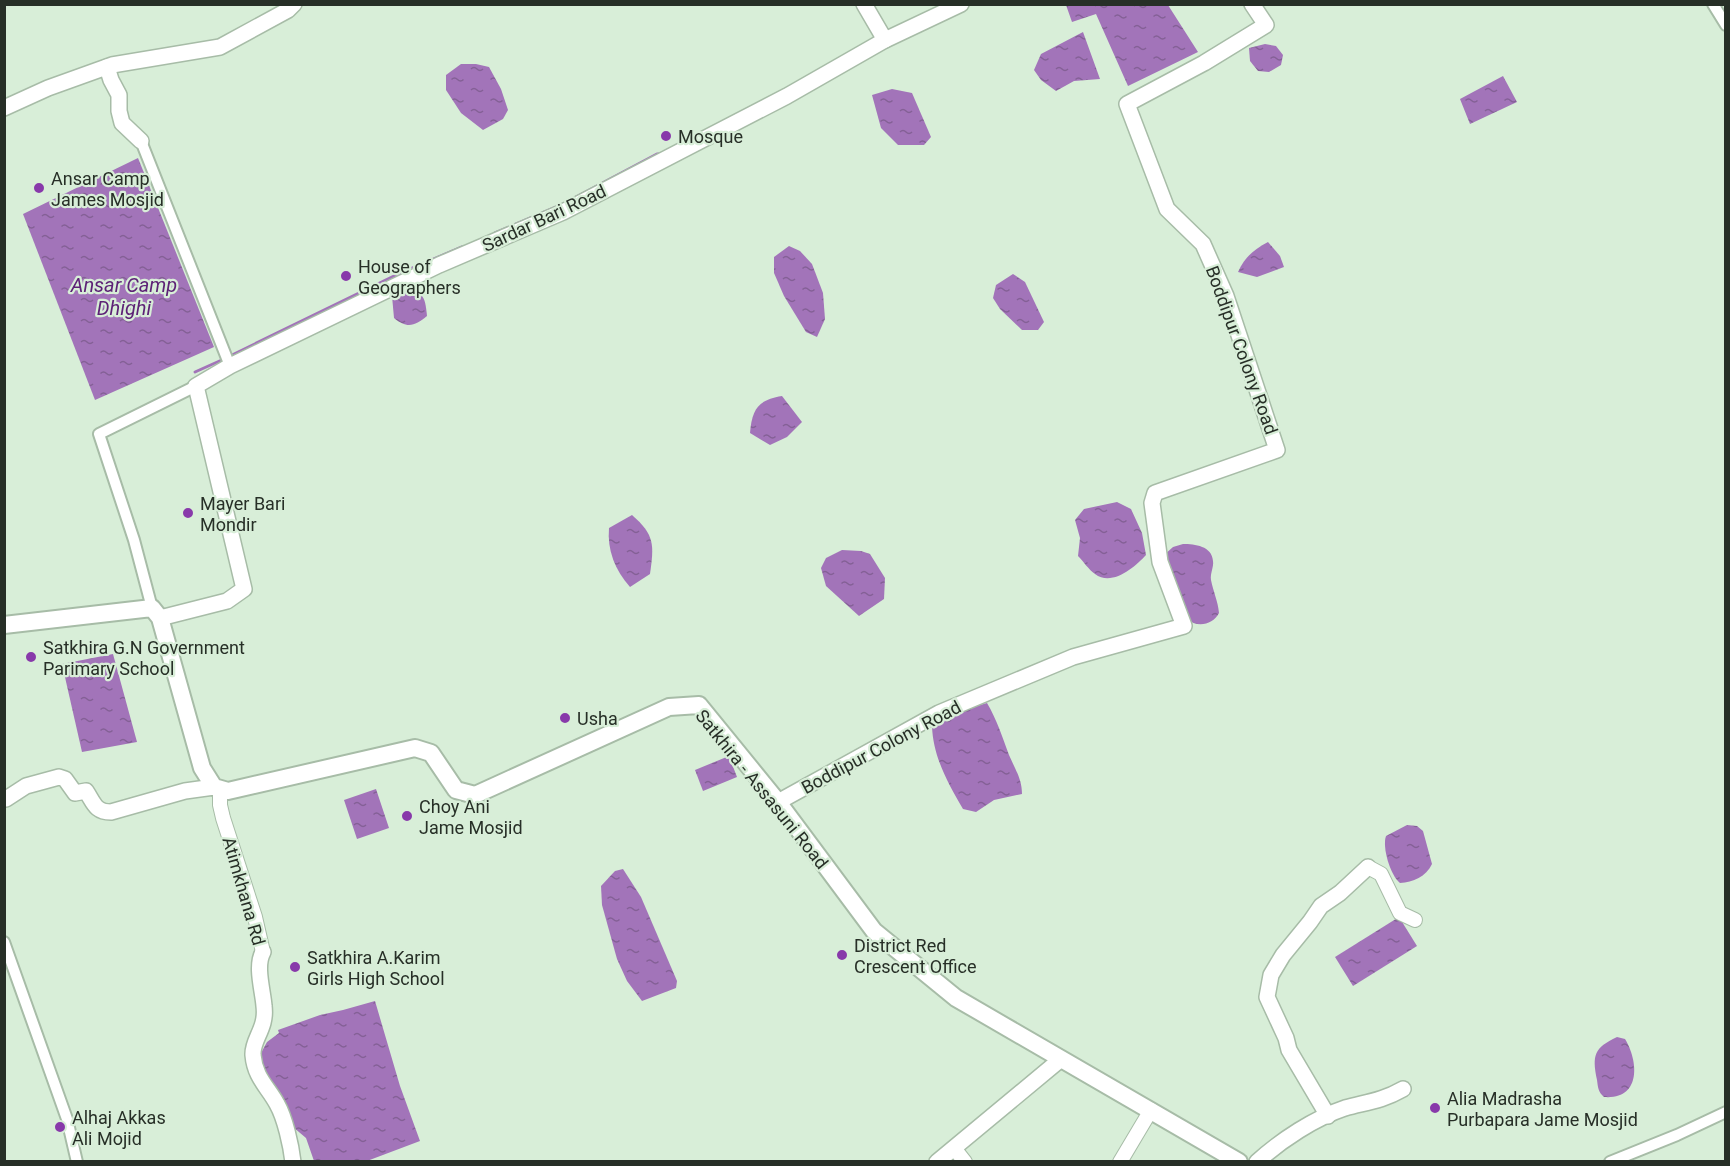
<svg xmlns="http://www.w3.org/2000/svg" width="1730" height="1166" font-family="Roboto,sans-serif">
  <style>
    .water { fill: url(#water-ripples) }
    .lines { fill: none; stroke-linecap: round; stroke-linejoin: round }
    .stream { stroke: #a274b9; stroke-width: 3 }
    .minor-casing { stroke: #a7bca7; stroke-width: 14 }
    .tertiary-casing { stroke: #a7bca7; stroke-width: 16 }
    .secondary-casing { stroke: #a7bca7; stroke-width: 18 }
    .primary-casing { stroke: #a7bca7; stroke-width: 20 }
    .minor { stroke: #fff; stroke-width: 10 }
    .tertiary { stroke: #fff; stroke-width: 14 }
    .secondary { stroke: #fff; stroke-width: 15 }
    .primary { stroke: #fff; stroke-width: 16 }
    .poi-dot { fill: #8839aa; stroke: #d8eed8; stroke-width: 2 }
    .labels { text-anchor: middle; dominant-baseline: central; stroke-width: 4.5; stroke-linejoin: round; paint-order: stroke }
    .poi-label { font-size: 18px; fill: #272f27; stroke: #d8eed8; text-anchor: start }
    .street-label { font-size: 18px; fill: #272f27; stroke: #d8eed8 }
    .water-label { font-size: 20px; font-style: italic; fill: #5d2276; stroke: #d8eed8 }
  </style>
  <defs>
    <pattern id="water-ripples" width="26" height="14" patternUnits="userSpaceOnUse" patternTransform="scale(1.5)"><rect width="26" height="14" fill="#a274b9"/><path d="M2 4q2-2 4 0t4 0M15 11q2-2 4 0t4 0" fill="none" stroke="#846096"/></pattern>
  </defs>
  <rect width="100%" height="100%" fill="#d8eed8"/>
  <g class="water">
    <path d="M1066 5H1168L1198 52 1128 86 1096 14 1072 22Z"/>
    <path d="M1083 32 1100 79 1074 81 1056 91 1041 80 1034 70 1041 54Z"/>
    <path d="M1265 44 1276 46 1283 55 1281 65 1269 72 1258 71 1250 61 1249 48Z"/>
    <path d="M461 64H476L489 67 501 89 508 110 503 119 483 130 461 113 446 90V75Z"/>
    <path d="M1503 76 1517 102 1470 124 1460 99Z"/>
    <path d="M892 89 912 93 931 137 924 145H898L881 128 872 95Z"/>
    <path d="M138 158 214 347 95 400 23 214Z"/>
    <path d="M1268 242 1280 256 1284 267 1257 277 1238 272C1245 257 1253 250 1268 242Z"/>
    <path d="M789 246 800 251 812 264 823 293 825 319 817 337 806 332 784 296 774 273V257Z"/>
    <path d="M1013 274 1025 282 1044 322 1038 330H1022L1000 309 993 298 996 285Z"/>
    <path d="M401 289C423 291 425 295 427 316 415 326 407 329 394 318L392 296Z"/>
    <path d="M782 396 802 422 787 437 770 445 750 433C752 409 758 400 782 396Z"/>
    <path d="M1117 502 1131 509 1142 533 1146 555C1135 567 1112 587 1095 574 1089 570 1083 561 1078 556L1080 538 1075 520 1084 509Z"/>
    <path d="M632 515C655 535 654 545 650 574L630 587C615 570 607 550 609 528Z"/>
    <path d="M1183 544C1195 544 1212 546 1213 561 1214 567 1210 573 1211 580 1213 591 1218 601 1219 613 1213 625 1197 628 1187 619L1164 555 1173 547Z"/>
    <path d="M842 550 861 551 870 554 885 578 884 599 859 616 826 586 821 568 826 558Z"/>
    <path d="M113 654 137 742 82 752 62 664Z"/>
    <path d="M987 703C997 720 1002 736 1009 755 1015 769 1022 779 1022 794L994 800 976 812 963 809C948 783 933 757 932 726L952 713Z"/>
    <path d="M729 756 737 777 703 791 695 770Z"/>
    <path d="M376 789 389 828 357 839 344 800Z"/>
    <path d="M1407 825 1417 826 1423 831 1432 864C1426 877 1413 882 1400 883 1390 875 1382 847 1386 836Z"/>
    <path d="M623 869 641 897 677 981 676 988 642 1001 627 981 617 959 602 905 601 886 615 871Z"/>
    <path d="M1399 917 1417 946 1353 986 1335 957Z"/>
    <path d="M375 1001 400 1086 420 1141 367 1161H314L306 1138 293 1127 261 1062V1053L267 1042 279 1033 278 1030 320 1015 343 1010Z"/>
    <path d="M1617 1037 1625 1039C1639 1062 1641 1100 1604 1097 1598 1092 1598 1087 1597 1080 1592 1055 1594 1048 1617 1037Z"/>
  </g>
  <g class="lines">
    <g class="stream">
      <path d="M495 233 561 205 657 154H662"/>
      <path d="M230 356 396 275 462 247"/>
      <path d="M195 372 224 359"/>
    </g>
    <defs>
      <g id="minor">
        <path d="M1713 4 1726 25"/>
        <path d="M141 141 230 366"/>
        <path d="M152 608 134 540 99 434 196 386"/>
        <path d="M4 942 67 1119 77 1162"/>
        <path d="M1610 1162 1677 1135 1726 1112"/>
      </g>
      <g id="tertiary">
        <path d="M220 789V805L223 818 255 917 263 952"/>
        <path d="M1368 867 1381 874 1400 913 1415 920"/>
        <path d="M954 1148 965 1162"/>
        <path d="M1120 1162 1151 1110"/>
      </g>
      <g id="secondary">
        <path d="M864 4 885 40"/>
        <path d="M107 67 111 80 119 95V111L122 123 141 141"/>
        <path d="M4 108 48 88 112 65 220 47 288 10 294 4"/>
        <path d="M160 618 227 601 244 589 196 386 230 366 439 265 563 212 787 96 885 40 961 4"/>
        <path d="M6 799 26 786 59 777 65 779 75 793 86 791C94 803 95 812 111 812L185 791 214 787"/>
        <path d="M778 802 939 713 1073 657 1184 626 1160 562 1152 503 1155 493 1277 450 1226 296 1203 244 1167 209 1127 104 1204 63 1266 25 1252 4"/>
        <path d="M263 952C255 966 263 991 264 1006 267 1029 252 1039 253 1055 255 1078 268 1087 277 1104 285 1118 291 1145 293 1162"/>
        <path d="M1328 1116 1289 1050 1286 1038 1267 997 1271 975 1283 955 1310 922 1321 906 1340 893 1368 867"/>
        <path d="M937 1162 1061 1059"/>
        <path d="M1257 1162C1281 1140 1315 1118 1345 1108 1367 1102 1382 1101 1403 1089"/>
      </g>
      <path id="primary" d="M4 625 152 608 160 618 202 768 214 787 228 791 415 748 431 753 456 790 475 795 669 707 699 705 778 802 874 931 956 998 1239 1162"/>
    </defs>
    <use href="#minor" class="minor-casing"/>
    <use href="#tertiary" class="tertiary-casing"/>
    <use href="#secondary" class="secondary-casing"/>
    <use href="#primary" class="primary-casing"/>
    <use href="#minor" class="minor"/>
    <use href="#tertiary" class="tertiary"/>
    <use href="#secondary" class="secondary"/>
    <use href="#primary" class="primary"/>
  </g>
  <g class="poi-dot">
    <circle cx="666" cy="136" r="6"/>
    <circle cx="39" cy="188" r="6"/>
    <circle cx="346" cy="276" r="6"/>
    <circle cx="188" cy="513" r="6"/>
    <circle cx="31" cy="657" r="6"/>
    <circle cx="565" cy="718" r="6"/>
    <circle cx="407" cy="816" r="6"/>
    <circle cx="842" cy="955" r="6"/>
    <circle cx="295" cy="967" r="6"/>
    <circle cx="1435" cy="1108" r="6"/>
    <circle cx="60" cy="1127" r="6"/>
  </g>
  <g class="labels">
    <g class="poi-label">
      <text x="678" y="136">Mosque</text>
      <text x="51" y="178">Ansar Camp<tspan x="51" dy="21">James Mosjid</tspan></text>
      <text x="358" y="266">House of<tspan x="358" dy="21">Geographers</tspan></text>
      <text x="200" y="503">Mayer Bari<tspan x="200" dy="21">Mondir</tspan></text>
      <text x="43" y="647">Satkhira G.N Government<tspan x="43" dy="21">Parimary School</tspan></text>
      <text x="577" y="718">Usha</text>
      <text x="419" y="806">Choy Ani<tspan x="419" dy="21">Jame Mosjid</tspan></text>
      <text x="854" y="945">District Red<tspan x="854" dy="21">Crescent Office</tspan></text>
      <text x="307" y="957">Satkhira A.Karim<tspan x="307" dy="21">Girls High School</tspan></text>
      <text x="1447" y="1098">Alia Madrasha<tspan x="1447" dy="21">Purbapara Jame Mosjid</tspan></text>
      <text x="72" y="1117">Alhaj Akkas<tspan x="72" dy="21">Ali Mojid</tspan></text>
    </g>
    <g class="street-label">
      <text transform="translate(544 218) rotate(-25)">Sardar Bari Road</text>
      <text transform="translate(1242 350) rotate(70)">Boddipur Colony Road</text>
      <text transform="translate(881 747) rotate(-28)">Boddipur Colony Road</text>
      <text transform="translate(762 789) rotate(51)">Satkhira - Assasuni Road</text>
      <text transform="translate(244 891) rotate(74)">Atimkhana Rd</text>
    </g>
    <g class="water-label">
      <text x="124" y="285">Ansar Camp<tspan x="124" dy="23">Dhighi</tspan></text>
    </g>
  </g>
  <rect width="1730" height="1166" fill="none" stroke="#272f27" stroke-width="12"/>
</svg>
